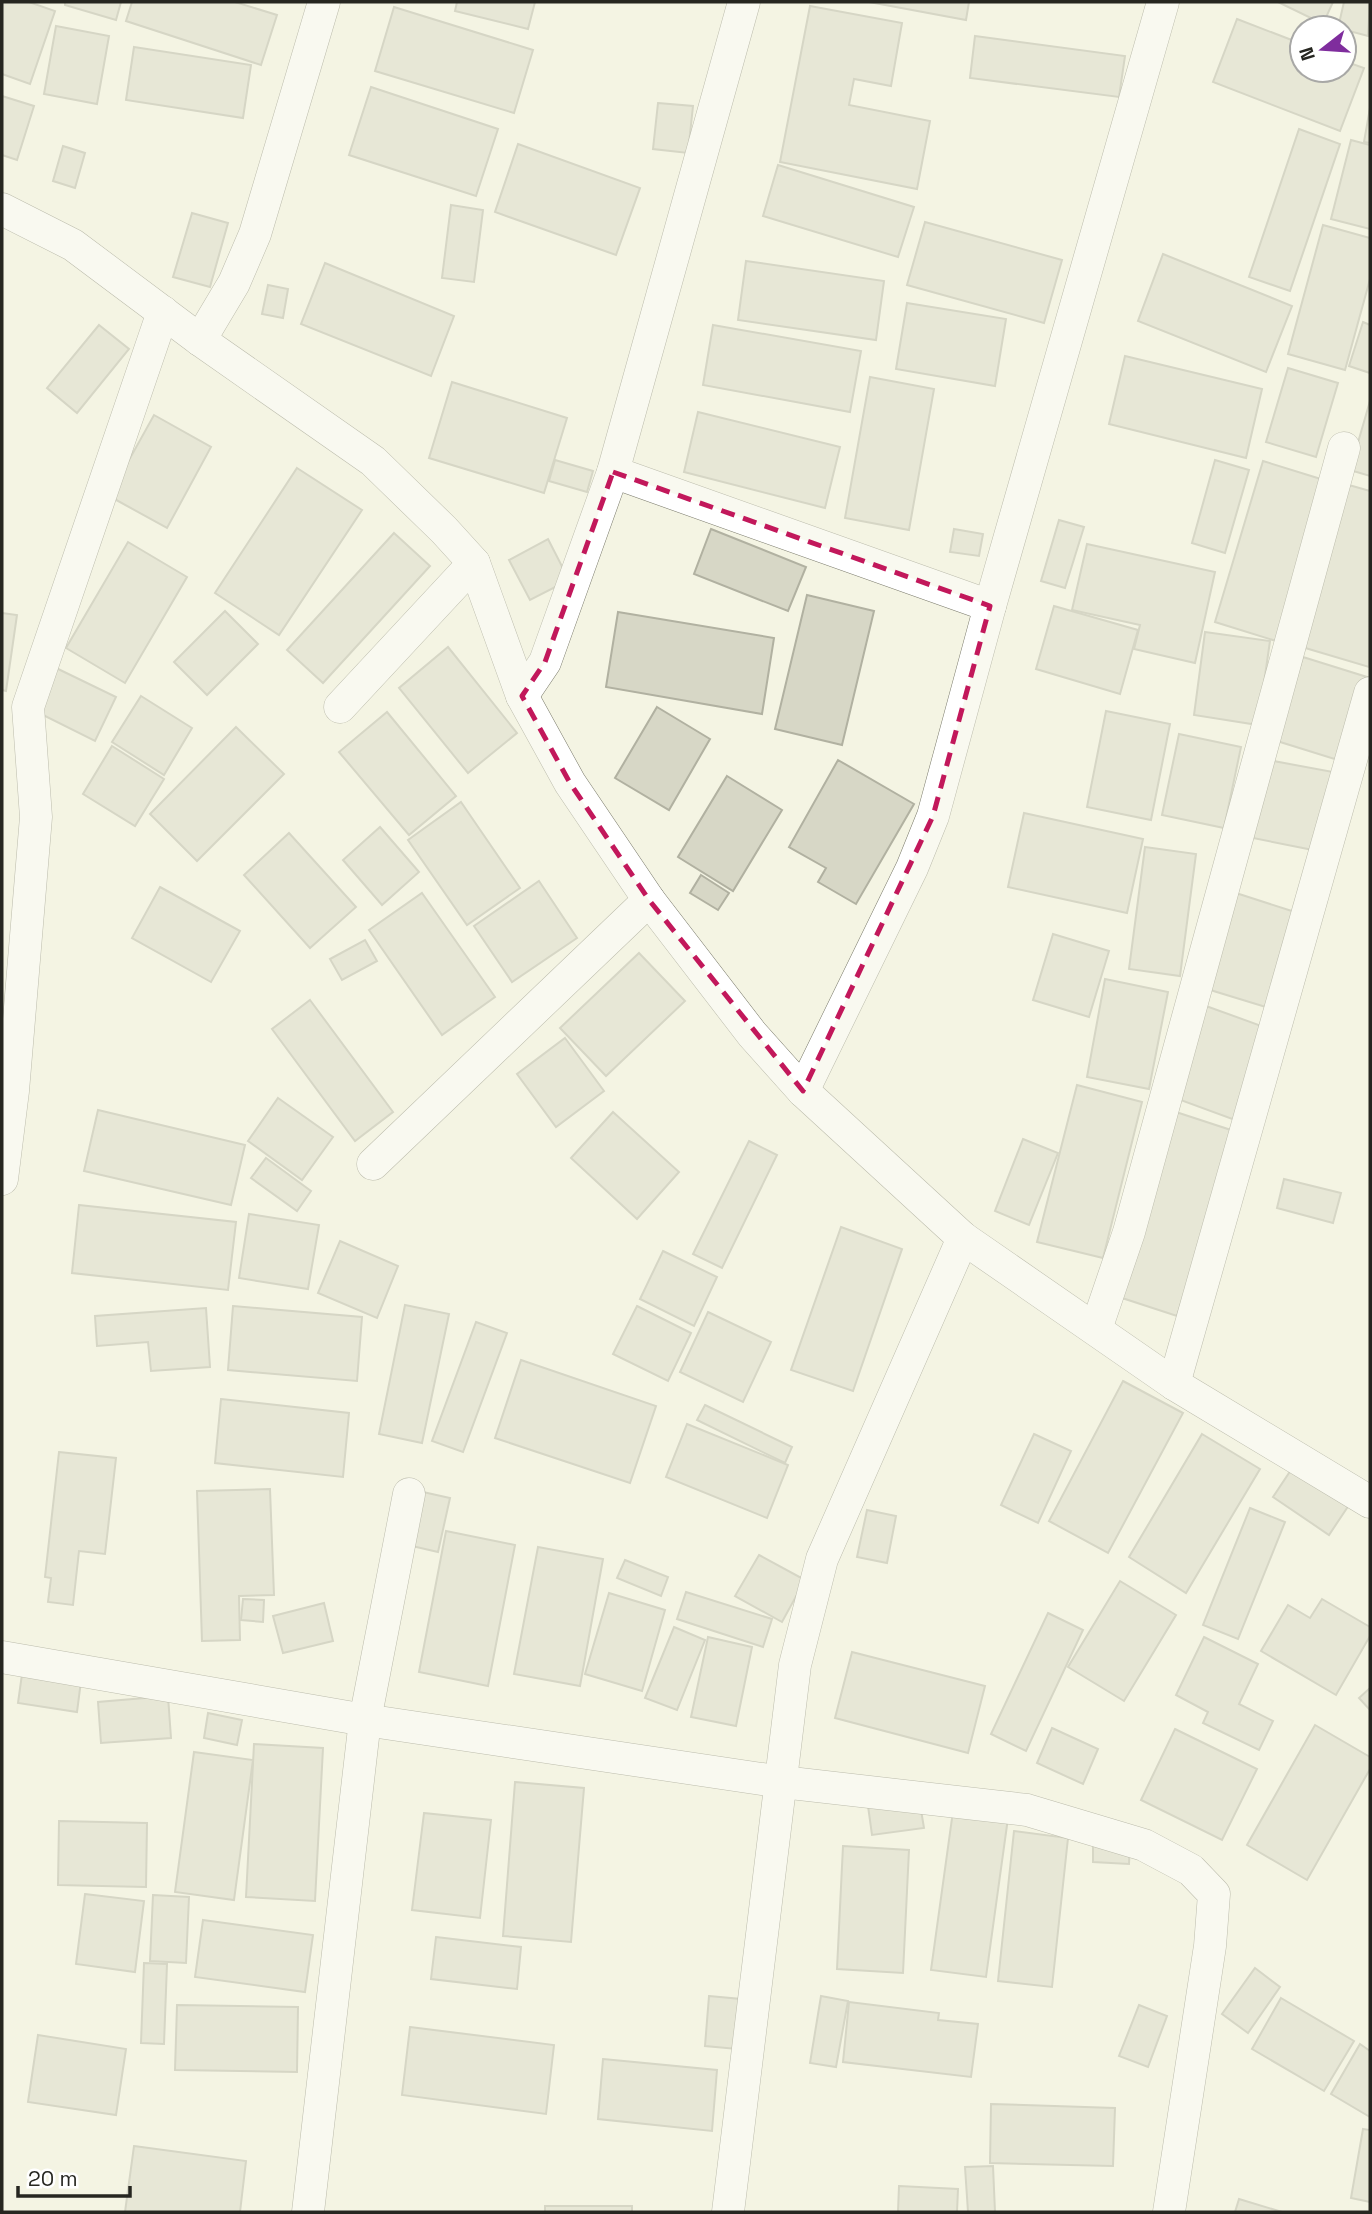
<svg xmlns="http://www.w3.org/2000/svg" width="1372" height="2214" font-family="'Space Grotesk',sans-serif">
  <style>
    .building { fill: #d7d7c6; stroke: #b1b1a1; stroke-width: 2 }
    .lines { fill: none; stroke-linecap: round; stroke-linejoin: round }
    .minor-casing { stroke: #79796a; stroke-width: 33 }
    .minor { stroke: #fff; stroke-width: 32 }
    .marked { fill: none; stroke: #c2185b; stroke-width: 5; stroke-dasharray: 14 9; stroke-linejoin: round }
  </style>
  <rect width="100%" height="100%" fill="#f4f4e3"/>
  <g class="building">
    <path d="M2 2H29L55 11 30 84 2 74Z"/>
    <path d="M65 2H121L116 20 65 5Z"/>
    <path d="M132 2H235L277 15 261 65 126 21Z"/>
    <path d="M457 2H535L528 29 455 11Z"/>
    <path d="M869 2H969L966 20Z"/>
    <path d="M1278 2H1333L1323 24Z"/>
    <path d="M1344 2H1370L1368 36 1338 28Z"/>
    <path d="M810 6 902 23 891 86 854 79 849 105 930 121 917 189 780 162Z"/>
    <path d="M394 7 533 50 514 113 375 71Z"/>
    <path d="M1237 19 1302 44V70H1344V61L1364 68 1340 131 1213 82Z"/>
    <path d="M56 26 109 36 97 104 44 94Z"/>
    <path d="M975 36 1125 56 1119 97 970 78Z"/>
    <path d="M134 47 251 65 243 118 126 100Z"/>
    <path d="M371 87 498 129 476 196 349 155Z"/>
    <path d="M2 96 34 106 17 160 2 155Z"/>
    <path d="M658 103 693 106 688 153 653 149Z"/>
    <path d="M1370 108V143L1364 142Z"/>
    <path d="M1299 129 1340 144 1290 291 1249 277Z"/>
    <path d="M1351 140 1370 145V229L1331 219Z"/>
    <path d="M518 144 640 188 616 255 495 212Z"/>
    <path d="M63 146 85 153 75 188 53 181Z"/>
    <path d="M778 165 914 207 898 257 763 216Z"/>
    <path d="M451 205 483 210 474 282 442 278Z"/>
    <path d="M192 213 228 223 210 287 173 277Z"/>
    <path d="M925 222 1062 260 1044 323 907 285Z"/>
    <path d="M1323 225 1370 238V279L1345 370 1288 354Z"/>
    <path d="M1163 254 1292 306 1266 372 1138 321Z"/>
    <path d="M746 261 884 281 876 340 738 320Z"/>
    <path d="M325 263 454 316 431 376 301 324Z"/>
    <path d="M268 285 288 289 283 318 262 314Z"/>
    <path d="M907 303 1006 319 995 386 896 369Z"/>
    <path d="M1363 322 1370 325V373L1349 366Z"/>
    <path d="M99 325 129 349 77 413 47 388Z"/>
    <path d="M713 325 861 351 850 412 703 385Z"/>
    <path d="M1125 356 1262 389 1246 458 1109 424Z"/>
    <path d="M1288 368 1338 383 1316 457 1266 442Z"/>
    <path d="M870 377 934 389 909 530 845 518Z"/>
    <path d="M452 382 567 418 544 493 429 458Z"/>
    <path d="M1370 401V476L1350 470Z"/>
    <path d="M698 412 840 447 825 508 684 472Z"/>
    <path d="M154 415 211 447 167 528 109 496Z"/>
    <path d="M555 460 593 471 587 492 549 481Z"/>
    <path d="M1215 460 1249 470 1225 553 1192 543Z"/>
    <path d="M1263 461 1324 480 1276 641 1215 622Z"/>
    <path d="M297 468 362 510 279 635 215 593Z"/>
    <path d="M1349 485 1370 491 1369 667 1302 647Z"/>
    <path d="M1059 520 1084 527 1065 588 1041 581Z"/>
    <path d="M711 529 806 567 788 611 694 574Z"/>
    <path d="M954 529 983 534 979 556 950 552Z"/>
    <path d="M394 533 430 566 323 683 287 650Z"/>
    <path d="M548 539 569 580 530 600 509 560Z"/>
    <path d="M128 542 187 577 125 683 66 648Z"/>
    <path d="M1087 544 1215 572 1195 663 1134 649 1140 625 1072 610Z"/>
    <path d="M807 595 874 611 842 745 775 729Z"/>
    <path d="M1054 606 1138 630 1120 694 1036 669Z"/>
    <path d="M225 611 258 644 207 695 174 662Z"/>
    <path d="M618 612 774 638 762 714 606 687Z"/>
    <path d="M2 613 17 615 6 691 2 690Z"/>
    <path d="M1205 632 1270 641 1258 725 1194 715Z"/>
    <path d="M448 647 517 733 468 773 399 688Z"/>
    <path d="M1303 657 1367 677 1341 761 1277 741Z"/>
    <path d="M54 667 116 697 95 741 33 710Z"/>
    <path d="M141 696 192 728 164 775 112 742Z"/>
    <path d="M657 707 710 739 669 810 615 778Z"/>
    <path d="M1106 711 1170 724 1151 820 1087 807Z"/>
    <path d="M387 712 456 796 409 835 339 752Z"/>
    <path d="M236 727 284 774 197 861 150 814Z"/>
    <path d="M1179 734 1241 747 1224 828 1162 815Z"/>
    <path d="M112 746 164 779 135 826 83 794Z"/>
    <path d="M838 760 914 804 856 904 818 882 826 868 789 847Z"/>
    <path d="M1268 760 1333 772 1318 851 1253 838Z"/>
    <path d="M727 776 782 810 733 891 678 857Z"/>
    <path d="M461 802 520 888 467 925 408 840Z"/>
    <path d="M1024 813 1143 839 1127 913 1008 887Z"/>
    <path d="M380 827 419 872 382 905 343 860Z"/>
    <path d="M289 833 356 907 310 948 244 875Z"/>
    <path d="M1145 847 1196 854 1180 976 1129 969Z"/>
    <path d="M701 875 729 893 718 910 690 893Z"/>
    <path d="M539 881 577 938 512 982 474 926Z"/>
    <path d="M160 887 240 931 211 982 132 938Z"/>
    <path d="M422 893 495 997 442 1035 369 930Z"/>
    <path d="M1236 893 1298 913 1269 1008 1207 989Z"/>
    <path d="M1053 934 1109 951 1089 1017 1033 1000Z"/>
    <path d="M365 940 377 961 342 980 330 959Z"/>
    <path d="M639 953 685 1001 606 1076 560 1028Z"/>
    <path d="M1105 979 1168 992 1149 1089 1087 1077Z"/>
    <path d="M310 1000 393 1112 355 1141 272 1029Z"/>
    <path d="M1206 1006 1267 1028 1235 1120 1175 1098Z"/>
    <path d="M565 1038 604 1091 556 1127 517 1074Z"/>
    <path d="M1077 1085 1142 1102 1103 1258 1037 1242Z"/>
    <path d="M278 1098 333 1137 302 1180 248 1141Z"/>
    <path d="M98 1110 245 1145 231 1205 84 1171Z"/>
    <path d="M613 1112 679 1172 637 1219 571 1158Z"/>
    <path d="M1176 1112 1237 1132 1177 1316 1116 1296Z"/>
    <path d="M1023 1139 1058 1153 1029 1225 995 1211Z"/>
    <path d="M749 1141 777 1155 722 1268 693 1254Z"/>
    <path d="M266 1158 311 1191 297 1211 251 1178Z"/>
    <path d="M1284 1179 1341 1193 1333 1223 1277 1208Z"/>
    <path d="M79 1205 236 1222 228 1290 72 1273Z"/>
    <path d="M249 1214 319 1225 308 1289 239 1278Z"/>
    <path d="M841 1227 902 1249 853 1391 791 1370Z"/>
    <path d="M340 1241 398 1266 377 1318 318 1293Z"/>
    <path d="M663 1251 717 1277 694 1326 640 1299Z"/>
    <path d="M405 1305 449 1314 422 1443 379 1434Z"/>
    <path d="M233 1306 362 1317 357 1381 228 1370Z"/>
    <path d="M637 1306 691 1333 668 1381 613 1354Z"/>
    <path d="M206 1308 210 1367 151 1371 148 1342 97 1346 95 1316Z"/>
    <path d="M708 1312 771 1342 743 1402 680 1372Z"/>
    <path d="M476 1322 507 1333 463 1452 432 1441Z"/>
    <path d="M521 1360 656 1406 630 1483 495 1438Z"/>
    <path d="M1123 1381 1183 1413 1108 1553 1049 1521Z"/>
    <path d="M221 1399 349 1413 343 1477 215 1463Z"/>
    <path d="M705 1405 792 1447 785 1463 697 1420Z"/>
    <path d="M687 1424 788 1465 767 1518 666 1477Z"/>
    <path d="M1034 1434 1071 1451 1038 1523 1001 1505Z"/>
    <path d="M1202 1434 1260 1469 1186 1593 1129 1557Z"/>
    <path d="M59 1452 116 1458 105 1554 79 1551 73 1605 48 1602 51 1578 45 1577Z"/>
    <path d="M1295 1464 1351 1502 1329 1535 1273 1497Z"/>
    <path d="M270 1489 274 1595 239 1596 240 1640 202 1641 197 1491Z"/>
    <path d="M423 1492 450 1498 438 1552 412 1546Z"/>
    <path d="M1250 1508 1285 1522 1238 1639 1203 1625Z"/>
    <path d="M867 1510 896 1516 887 1563 857 1557Z"/>
    <path d="M446 1531 515 1545 488 1686 419 1672Z"/>
    <path d="M538 1547 603 1559 580 1686 514 1674Z"/>
    <path d="M759 1555 805 1580 782 1622 735 1596Z"/>
    <path d="M625 1560 668 1577 661 1596 617 1578Z"/>
    <path d="M1120 1581 1176 1615 1124 1701 1068 1667Z"/>
    <path d="M686 1592 772 1619 763 1647 677 1619Z"/>
    <path d="M609 1593 665 1610 642 1691 585 1674Z"/>
    <path d="M243 1599 264 1600 263 1622 241 1620Z"/>
    <path d="M1322 1599 1370 1627V1636L1336 1695 1261 1651 1288 1605 1310 1618Z"/>
    <path d="M324 1603 333 1641 283 1653 273 1616Z"/>
    <path d="M1048 1613 1083 1630 1026 1751 991 1734Z"/>
    <path d="M674 1627 705 1640 677 1710 645 1698Z"/>
    <path d="M708 1637 752 1647 736 1726 691 1717Z"/>
    <path d="M1204 1637 1258 1664 1239 1704 1273 1721 1259 1750 1203 1723 1208 1712 1176 1695Z"/>
    <path d="M852 1652 985 1686 968 1753 835 1718Z"/>
    <path d="M22 1674 81 1681 77 1712 18 1703Z"/>
    <path d="M1370 1688V1710L1359 1698Z"/>
    <path d="M168 1696 171 1738 101 1743 98 1702Z"/>
    <path d="M208 1713 242 1720 237 1745 204 1738Z"/>
    <path d="M1315 1725 1370 1757V1769L1307 1880 1247 1845Z"/>
    <path d="M1052 1728 1098 1749 1083 1784 1037 1763Z"/>
    <path d="M1175 1729 1257 1769 1222 1840 1141 1800Z"/>
    <path d="M254 1744 323 1748 315 1901 246 1897Z"/>
    <path d="M194 1752 253 1760 234 1900 175 1892Z"/>
    <path d="M515 1782 584 1788 571 1942 503 1936Z"/>
    <path d="M919 1798 924 1828 872 1835 868 1806Z"/>
    <path d="M953 1811 1008 1818 986 1977 931 1970Z"/>
    <path d="M424 1813 491 1820 480 1918 412 1910Z"/>
    <path d="M59 1821 147 1823 146 1887 58 1885Z"/>
    <path d="M1014 1831 1068 1838 1052 1987 998 1981Z"/>
    <path d="M1093 1842 1130 1844 1129 1864 1093 1862Z"/>
    <path d="M843 1846 909 1850 903 1973 837 1969Z"/>
    <path d="M85 1894 144 1901 135 1972 76 1964Z"/>
    <path d="M153 1895 189 1897 186 1963 150 1961Z"/>
    <path d="M203 1920 313 1935 305 1992 195 1977Z"/>
    <path d="M436 1937 521 1947 517 1989 431 1979Z"/>
    <path d="M144 1963 167 1964 164 2044 141 2043Z"/>
    <path d="M1255 1968 1280 1987 1248 2033 1222 2014Z"/>
    <path d="M709 1996 741 1999 737 2049 705 2046Z"/>
    <path d="M821 1996 848 2001 836 2067 810 2063Z"/>
    <path d="M1281 1998 1354 2041 1324 2091 1252 2049Z"/>
    <path d="M849 2002 939 2013 938 2020 978 2024 971 2077 843 2062Z"/>
    <path d="M177 2005 298 2007 297 2072 175 2070Z"/>
    <path d="M1139 2005 1167 2016 1148 2067 1119 2056Z"/>
    <path d="M410 2027 554 2045 546 2114 402 2095Z"/>
    <path d="M38 2035 126 2049 116 2115 28 2102Z"/>
    <path d="M1360 2044 1370 2051V2117L1331 2094Z"/>
    <path d="M603 2059 717 2070 712 2131 598 2119Z"/>
    <path d="M991 2104 1115 2108 1113 2166 990 2163Z"/>
    <path d="M1363 2129 1370 2130V2202L1351 2198Z"/>
    <path d="M134 2146 246 2161 240 2212H125Z"/>
    <path d="M993 2166 995 2212H968L965 2167Z"/>
    <path d="M899 2186 958 2189 957 2212H898Z"/>
    <path d="M1239 2199 1282 2212H1235Z"/>
    <rect x="545" y="2206" width="87" height="6"/>
  </g>
  <g class="lines">
    <defs>
      <g id="minor">
        <path d="M2 209 73 245 200 340 373 461 444 530 474 563 522 696 570 783 649 900 752 1034 803 1091 963 1238 1174 1384 1370 1502"/>
        <path d="M200 340 234 283 255 234 324 2"/>
        <path d="M613 472 990 606"/>
        <path d="M522 696 545 662 613 472 744 2"/>
        <path d="M340 707 474 563"/>
        <path d="M803 1091 912 868 933 816 990 606 1163 2"/>
        <path d="M373 1164 649 900"/>
        <path d="M2 1179 13 1091 36 817 28 707 163 312"/>
        <path d="M1096 1329 1129 1232 1344 448"/>
        <path d="M1174 1384 1370 693"/>
        <path d="M2 1657 365 1720 782 1782 1027 1810 1144 1845 1191 1870 1214 1894 1210 1946 1169 2212"/>
        <path d="M308 2212 365 1720 409 1494"/>
        <path d="M728 2212 795 1665 822 1559 963 1238"/>
      </g>
    </defs>
    <use href="#minor" class="minor-casing"/>
    <use href="#minor" class="minor"/>
  </g>
  <path d="M0 0H1372V2214H0ZM613 472 990 606 933 816 803 1091 649 900 570 783 522 696 545 662Z" fill="#f4f4e3" fill-opacity=".55" fill-rule="evenodd"/>
  <path class="marked" d="M613 472 990 606 933 816 803 1091 649 900 570 783 522 696 545 662Z"/>
  <rect width="1372" height="2214" fill="none" stroke="#262620" stroke-width="7"/>
  <g transform="translate(1323 49) rotate(253)"><circle r="33" fill="#ffffff" stroke="#a8a8a6" stroke-width="2"/>
  <path d="M0-5L12 26L0 18L-12 26Z" fill="#7f2d9d"/>
  <text y="-10" font-size="19" font-weight="bold" text-anchor="middle" fill="#262620">N</text>
  </g>
  <path d="M18 2186v10h112v-10" fill="none" stroke="#262620" stroke-width="3.5"/>
  <text x="28" y="2186" font-size="21" fill="#262620" stroke="#ffffff" stroke-width="5" paint-order="stroke">20 m</text>
</svg>
